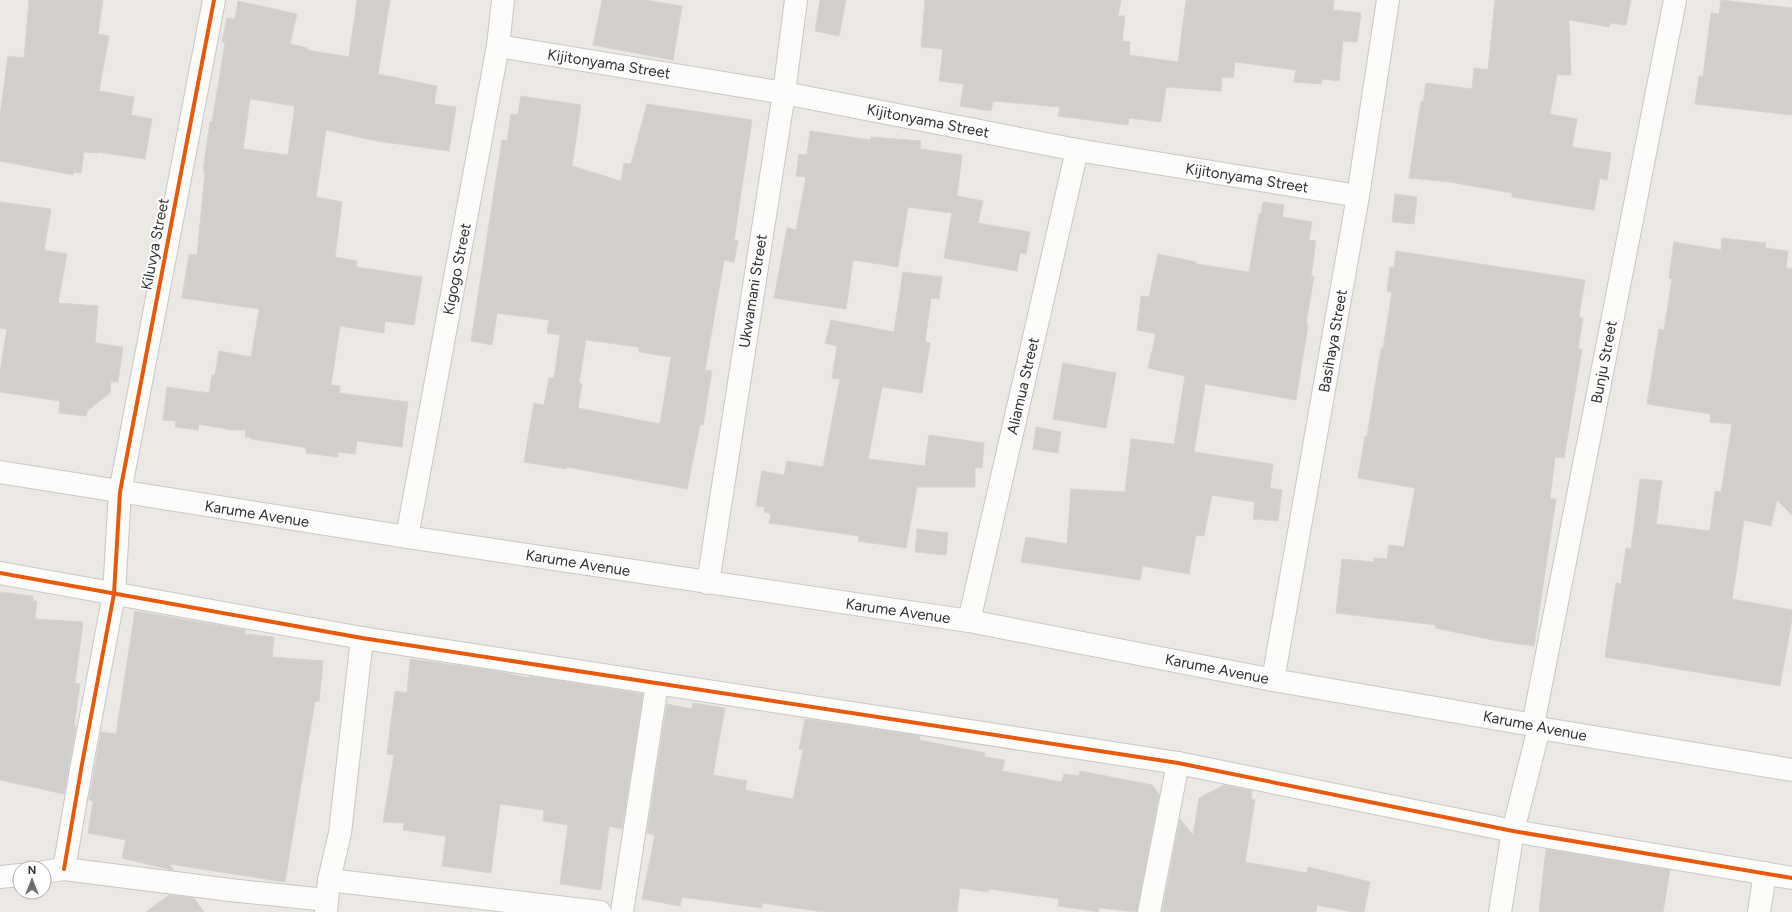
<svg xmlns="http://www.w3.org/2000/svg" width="1792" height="912" font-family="Figtree,sans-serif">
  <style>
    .building { fill: #d1cecb; stroke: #d7d4d0; fill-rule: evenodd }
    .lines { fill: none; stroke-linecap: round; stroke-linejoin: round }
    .street-casing { stroke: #c8c6c6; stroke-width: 24 }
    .secondary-casing { stroke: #c8c6c6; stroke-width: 24 }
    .street { stroke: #fcfcfb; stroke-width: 22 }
    .secondary { stroke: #fcfcfb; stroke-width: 22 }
    .cycleway-casing { stroke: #fff; stroke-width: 6 }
    .cycleway { stroke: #e8590c; stroke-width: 4 }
    .labels { text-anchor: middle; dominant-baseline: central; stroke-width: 4; stroke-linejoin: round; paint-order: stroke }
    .street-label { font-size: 15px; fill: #2e2e2e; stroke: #fff }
  </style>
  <rect width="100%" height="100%" fill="#ece8e4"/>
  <g class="building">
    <path d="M29 0H103L98 34 109 36 99 91 134 97 131 115 152 119 145 159 98 152V153L84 152 81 173 74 172 73 175 0 161V116L8 56 24 58Z"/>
    <path d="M357 0H390L378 74 437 86 434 104 456 107 449 151 377 141 326 130 316 197 342 202 335 257 357 261 356 267 422 277 414 325 385 321 384 333 340 326 331 385 340 386 339 393 408 402 402 447 357 441 355 454 338 452V457L306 453V449L303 447 251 439 252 438 245 437 246 430H232L199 424 198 430 175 427 176 421 163 420 167 387 209 393 212 375H215L219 351 251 357 259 309 182 298 189 254 197 255 205 172 203 171 210 122H212L225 43 222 42 227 18 235 19 238 1 297 14 290 44 308 48 307 50 349 57ZM250 99 295 106 288 155 243 149Z"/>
    <path d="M602 0H645L682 6 673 60 593 45Z"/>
    <path d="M820 0H846L839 36 815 31Z"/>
    <path d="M925 0H1121L1118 16H1125L1122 41 1130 42 1129 55 1178 62 1186 0H1334L1333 10 1361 13 1357 42 1343 41 1339 81 1322 79 1321 84 1294 82 1296 70 1235 62 1233 78 1222 77 1221 91 1166 87 1161 122 1129 118 1128 125 1058 116 1060 107 993 101 991 111 960 106 964 84 939 81 943 49 921 47Z"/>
    <path d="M1495 0H1631L1626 25 1610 23 1609 27 1569 20 1571 75H1557L1550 114 1577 119 1572 147 1611 153 1607 180 1600 178 1594 210 1512 197V193L1450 182 1409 178 1421 101 1423 102 1426 83 1472 89 1474 68 1488 70Z"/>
    <path d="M1721 0 1792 8V115L1695 104 1699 76H1703L1711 13 1719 14Z"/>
    <path d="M521 96 581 105 572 166 621 181 624 163 631 164 647 104 752 120 734 240 738 241 734 262 724 260 705 370 712 371 703 425H700L687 489 567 467 566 469 524 462 534 403 544 405 549 378H554L560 335 547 333 549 320 497 313 492 345 471 341 502 140 507 141 511 114 518 115ZM586 340 639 347V352L671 357 660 424 578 408 582 384 579 383Z"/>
    <path d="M810 131 870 140 871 137 921 141 920 149 962 155 957 196 983 201 978 223 1030 232 1026 254 1020 253 1017 271 944 258 952 213 908 207 898 267 853 260 846 309 774 298 787 228 796 230 806 177 796 176 799 154 807 155Z"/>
    <path d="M1395 194 1417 197 1414 224 1392 222Z"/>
    <path d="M0 202 51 209 44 250 67 254 58 303 98 306 95 343 123 347 118 382H111L110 393 88 410 86 416 59 413 60 401 0 392V371L7 329 0 328Z"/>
    <path d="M1263 202 1284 205 1282 217 1312 222 1309 240 1316 241 1311 276H1314L1306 324 1308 325 1296 400 1205 384 1194 452 1273 464 1270 488 1282 490 1278 521 1253 519 1255 502 1212 495 1204 536 1196 535 1189 574 1143 566 1140 580 1021 562 1026 537 1067 544 1071 489 1125 492 1131 439 1174 444 1185 376 1148 368 1156 334 1137 330 1141 296 1149 297 1158 254 1196 262V264L1249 272 1259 213 1261 214Z"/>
    <path d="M1722 238 1766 243 1765 248 1788 251 1786 268 1792 269V515L1777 500 1771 526 1744 520 1732 599 1792 610V619L1780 686 1605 657 1616 583 1621 584 1626 548 1631 549 1640 479 1662 481 1656 524 1710 531 1715 491 1721 492 1732 424 1710 422 1711 414 1647 404 1659 329 1664 330 1672 279 1669 278 1674 242 1721 250Z"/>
    <path d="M1396 251 1585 280 1579 317 1583 318 1578 349H1582L1564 458 1555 457 1550 499H1556L1534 646 1498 641 1435 628 1436 625 1336 613 1342 559 1374 562V558L1387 559 1389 545 1404 547 1415 488 1358 478 1365 436 1367 437 1381 349H1383L1392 292 1387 291 1390 267 1394 268Z"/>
    <path d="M903 272 942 277 939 299 931 298 925 342 930 343 922 393 882 387 868 459 925 466 929 435 984 443 982 468 975 467V487H917L906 548 858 541 859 536 769 523 771 514 764 512 765 507 756 506 762 471 784 475 787 461 823 467 840 379 832 378 837 346 825 343 831 320 894 332Z"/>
    <path d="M1063 363 1116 373 1106 428 1053 419Z"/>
    <path d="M1036 427 1061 432 1058 453 1033 449Z"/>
    <path d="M917 529 948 533 946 555 915 552Z"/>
    <path d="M0 592 33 596V601H37L35 619 83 622 75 683 80 684 74 727H76L64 794 0 780Z"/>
    <path d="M135 611 245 630V634L274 637 272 657 323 661 319 702 315 701 285 882 169 864 174 870H172L122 858 126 840 88 833 93 801 89 800 101 732 116 734Z"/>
    <path d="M410 659 497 671 529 678 530 676 643 694 622 829 609 826 601 890 560 884 568 825 543 821 544 810 500 804 491 873 442 866 446 836 403 830 404 823 383 822 394 755 387 754 395 691 407 693Z"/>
    <path d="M693 703 725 708 713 775 747 781 745 790 793 799 803 750 799 749 805 719 920 736 919 740 985 753 984 757 1005 760 1002 771 1062 782 1064 774 1079 776 1080 771 1152 785 1159 794 1137 912 1099 908V912L1058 906 1059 899 989 889 988 892 960 888 957 912H823L762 903V908L682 897 680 906 642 899 655 835 647 833 667 704 692 709Z"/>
    <path d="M1224 785 1252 791 1251 799 1255 800 1245 862 1307 873 1308 867 1370 882 1364 912H1353L1317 905 1316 912H1162L1180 819 1193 835 1199 798Z"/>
    <path d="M1546 849 1670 870 1663 912H1539Z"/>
    <path d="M169 895 194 898 204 912H146Z"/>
  </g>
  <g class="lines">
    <defs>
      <g id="street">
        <path d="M498 46 784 93 1077 150 1358 196"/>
        <path d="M407 537 498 46 503 0"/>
        <path d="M0 573 362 638 1178 763 1513 831 1792 878"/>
        <path d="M708 583 784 93 796 0"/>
        <path d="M969 621 1077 150"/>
        <path d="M1273 680 1358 196 1388 0"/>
        <path d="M1533 725 1675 0"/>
        <path d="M64 869 82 764 114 594 120 492 214 0"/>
        <path d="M44 872 64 869 230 890 326 900"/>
        <path d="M0 877 20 875"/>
        <path d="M329 880 600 912"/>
        <path d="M326 912 329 880 340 833 362 638"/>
        <path d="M622 912 657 684"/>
        <path d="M1149 912 1178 763"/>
        <path d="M1500 912 1513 831 1539 728"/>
        <path d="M1759 912 1765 873"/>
      </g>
      <path id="secondary" d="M0 472 407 537 969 621 1273 680 1533 725 1539 728 1792 770"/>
    </defs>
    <use href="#street" class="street-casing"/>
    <use href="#secondary" class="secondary-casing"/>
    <use href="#street" class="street"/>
    <use href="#secondary" class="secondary"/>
    <defs>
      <g id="cycleway">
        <path d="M0 573 362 638 1178 763 1513 831 1792 878"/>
        <path d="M64 869 82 764 114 594 120 492 214 0"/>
      </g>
    </defs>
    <use href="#cycleway" class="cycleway-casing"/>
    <use href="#cycleway" class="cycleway"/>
  </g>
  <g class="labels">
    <g class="street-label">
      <text transform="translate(609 64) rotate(9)">Kijitonyama Street</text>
      <text transform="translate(928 121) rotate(11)">Kijitonyama Street</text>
      <text transform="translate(1247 178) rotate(9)">Kijitonyama Street</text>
      <text transform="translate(155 244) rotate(-79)">Kiluvya Street</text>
      <text transform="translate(457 269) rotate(-79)">Kigogo Street</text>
      <text transform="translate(753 291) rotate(-81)">Ukwamani Street</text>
      <text transform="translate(1333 341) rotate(-80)">Basihaya Street</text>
      <text transform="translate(1604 362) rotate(-79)">Bunju Street</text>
      <text transform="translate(1023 386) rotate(-77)">Aliamua Street</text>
      <text transform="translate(257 514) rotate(9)">Karume Avenue</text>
      <text transform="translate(578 563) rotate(9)">Karume Avenue</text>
      <text transform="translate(898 611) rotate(8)">Karume Avenue</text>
      <text transform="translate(1217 669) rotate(11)">Karume Avenue</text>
      <text transform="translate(1535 726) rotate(11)">Karume Avenue</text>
    </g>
  </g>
  <g transform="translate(32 880)"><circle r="19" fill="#ffffff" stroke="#ababab"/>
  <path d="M0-3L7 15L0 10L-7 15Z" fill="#706f6e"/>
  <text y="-6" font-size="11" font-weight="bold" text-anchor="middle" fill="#2e2e2e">N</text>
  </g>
</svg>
